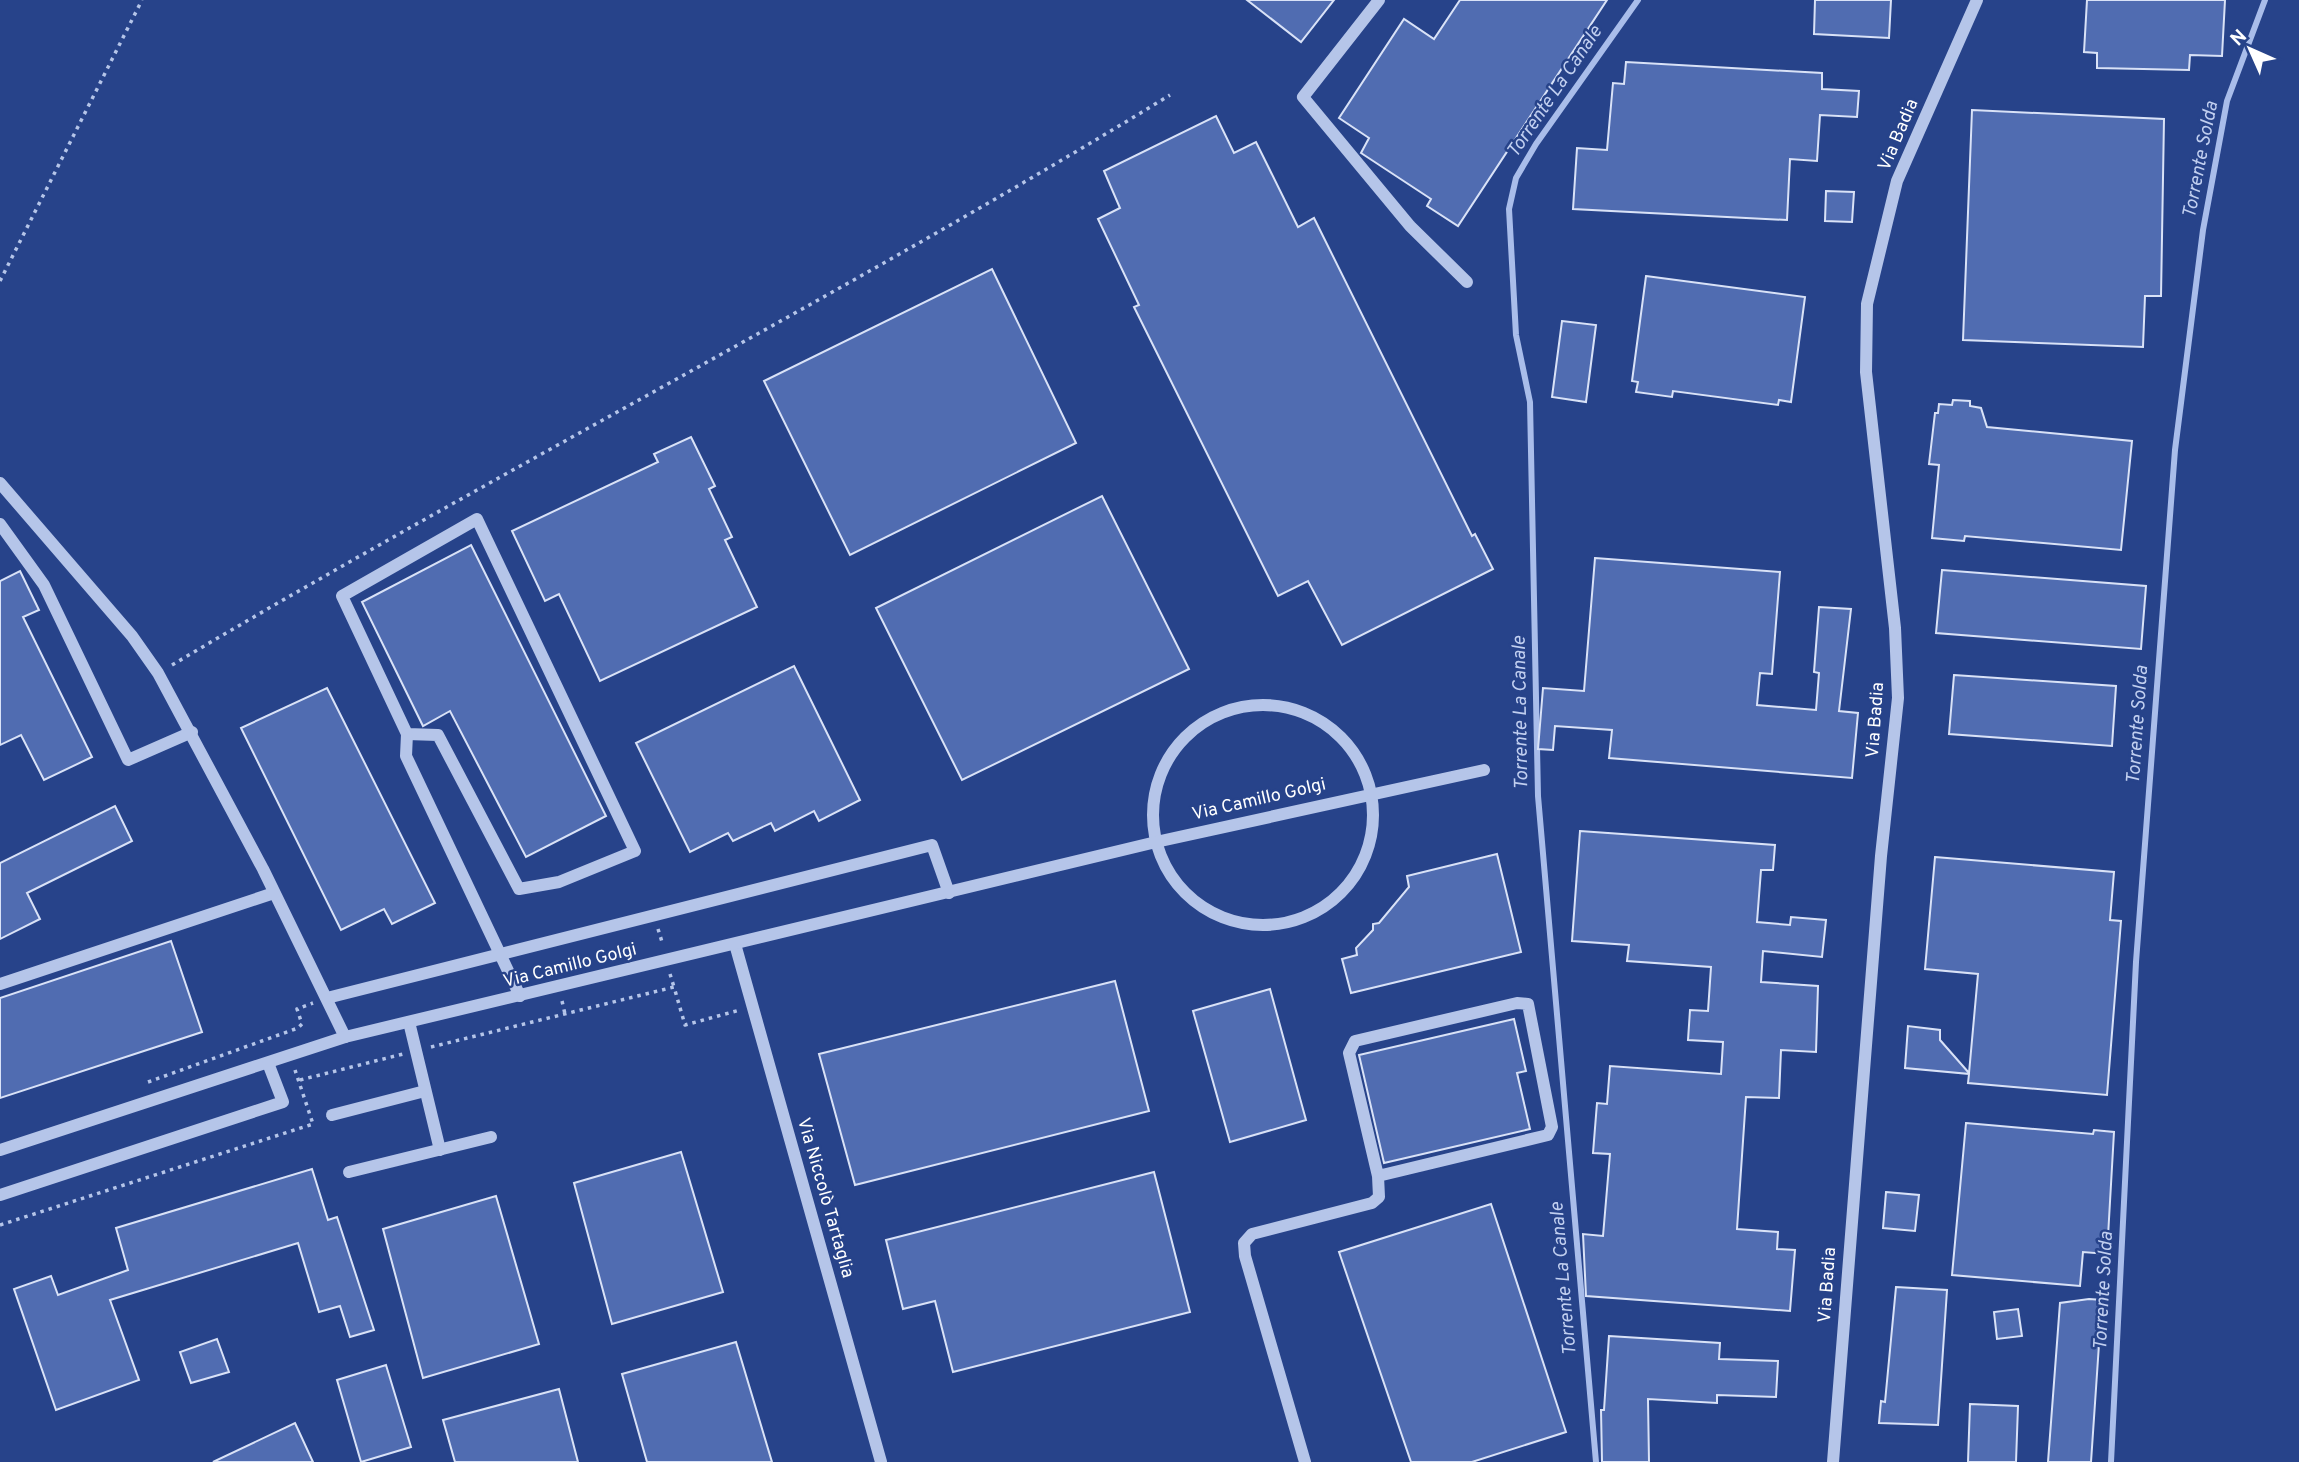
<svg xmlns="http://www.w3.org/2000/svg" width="2299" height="1462" viewBox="0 0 2299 1462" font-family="Overpass,sans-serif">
<rect width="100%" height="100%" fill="#27438a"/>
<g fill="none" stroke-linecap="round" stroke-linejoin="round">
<g stroke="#a9bdea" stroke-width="6">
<polyline points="1596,1462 1538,796 1530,402 1516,335 1509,209 1516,178 1536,144 1638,0"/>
<polyline points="2111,1462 2136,962 2175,450 2203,230 2227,101 2265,0"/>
</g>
</g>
<g fill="#506cb1" stroke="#d9e2f7" stroke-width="2">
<polygon points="1247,0 1334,0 1301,42"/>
<polygon points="1460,0 1607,0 1458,226 1427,206 1431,199 1361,153 1369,138 1339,118 1404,19 1434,39"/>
<polygon points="1815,0 1891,0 1889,38 1814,34"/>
<polygon points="2087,0 2225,0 2222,56 2190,55 2189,70 2097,68 2097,53 2084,52"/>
<polygon points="1626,62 1822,73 1822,89 1859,91 1857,117 1820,115 1817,161 1790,159 1787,220 1573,209 1577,148 1607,150 1613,83 1624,84"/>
<polygon points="1972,110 2164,119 2161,296 2145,296 2143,347 1963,340"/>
<polygon points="1216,116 1234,153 1256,142 1298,227 1314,218 1472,536 1475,534 1493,569 1342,645 1308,581 1278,596 1134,307 1139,305 1098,219 1120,208 1104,171"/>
<polygon points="1826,191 1854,192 1852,222 1825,221"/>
<polygon points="992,269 1076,443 850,555 764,381"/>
<polygon points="1646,276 1805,297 1791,402 1779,400 1778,405 1673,391 1672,397 1636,392 1638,382 1632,381"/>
<polygon points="1562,321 1596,325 1586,402 1552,397"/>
<polygon points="1953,400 1970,401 1970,406 1981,408 1987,427 2132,441 2121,550 1965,536 1964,541 1932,538 1939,465 1929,464 1935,413 1938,413 1939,404 1952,405"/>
<polygon points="691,437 715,486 709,489 732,537 725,540 757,607 600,681 559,594 545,601 512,531 658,462 654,454"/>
<polygon points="1102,496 1189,669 962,780 876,608"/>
<polygon points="471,545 606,816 526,857 450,711 423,726 362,602"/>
<polygon points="1595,558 1780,572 1772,674 1760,673 1757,705 1816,710 1819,673 1814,672 1819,607 1851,609 1839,711 1858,713 1852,778 1609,758 1612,730 1555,726 1553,750 1538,749 1543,688 1584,691"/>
<polygon points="1942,570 2146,586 2141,649 1936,633"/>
<polygon points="20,571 39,610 23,617 92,757 44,780 21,735 0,745 0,581"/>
<polygon points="794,666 860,800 819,821 814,811 775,831 771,823 733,841 728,833 690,852 636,743"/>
<polygon points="1954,675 2116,686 2112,746 1949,734"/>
<polygon points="327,688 435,903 392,924 384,909 341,930 241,728"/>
<polygon points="115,806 132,841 27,893 40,919 0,939 0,863"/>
<polygon points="1580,831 1775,845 1773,870 1761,870 1757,922 1790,925 1791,917 1826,920 1822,957 1763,951 1761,982 1818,986 1816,1052 1781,1050 1779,1098 1746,1097 1737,1229 1778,1232 1777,1249 1795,1250 1790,1311 1586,1296 1583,1234 1603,1236 1610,1154 1593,1153 1597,1103 1607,1104 1610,1066 1721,1074 1723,1042 1688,1040 1690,1010 1708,1011 1711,967 1627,961 1629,945 1572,941"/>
<polygon points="1497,854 1521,952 1351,993 1342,959 1357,955 1356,948 1373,930 1373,924 1379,923 1409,887 1407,876"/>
<polygon points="1935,857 2114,872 2110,920 2121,921 2107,1095 1968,1083 1969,1074 1905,1068 1908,1026 1940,1030 1940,1040 1969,1073 1978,974 1925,969"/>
<polygon points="171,941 202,1032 0,1098 0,998"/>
<polygon points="1115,981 1149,1111 855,1185 819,1054"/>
<polygon points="1270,989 1306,1120 1230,1142 1193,1011"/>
<polygon points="1514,1019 1526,1071 1517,1073 1530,1129 1384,1163 1359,1055"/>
<polygon points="1966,1123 2093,1134 2094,1130 2114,1132 2107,1254 2083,1252 2080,1286 1952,1275"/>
<polygon points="681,1152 723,1292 612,1324 574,1183"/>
<polygon points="312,1169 328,1220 337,1217 374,1330 350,1337 340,1306 319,1312 298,1243 110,1300 139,1380 56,1410 14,1289 51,1276 58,1295 128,1270 116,1228"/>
<polygon points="1154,1172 1190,1312 953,1372 935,1301 903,1309 886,1240"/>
<polygon points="1886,1192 1919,1195 1915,1231 1883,1228"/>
<polygon points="496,1196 539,1344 423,1378 383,1229"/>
<polygon points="1491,1204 1566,1432 1472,1462 1411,1462 1339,1252"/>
<polygon points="1896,1287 1947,1290 1938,1425 1879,1423 1881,1401 1885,1402"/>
<polygon points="2089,1299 2102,1300 2091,1462 2048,1462 2060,1303"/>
<polygon points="2018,1309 2022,1336 1997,1339 1994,1312"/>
<polygon points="1609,1336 1720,1343 1719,1359 1778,1361 1776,1397 1717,1395 1717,1403 1648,1399 1649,1462 1602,1462 1601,1410 1604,1410"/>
<polygon points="217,1339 229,1372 191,1383 180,1352"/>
<polygon points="736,1342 772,1462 647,1462 622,1374"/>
<polygon points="386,1365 411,1447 361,1462 337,1380"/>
<polygon points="559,1389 578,1462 455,1462 443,1420"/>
<polygon points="1970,1404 2018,1406 2016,1462 1968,1462"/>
<polygon points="295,1423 313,1462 213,1462"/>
</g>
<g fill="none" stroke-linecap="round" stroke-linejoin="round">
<g stroke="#b5c5e9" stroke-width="3.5" stroke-dasharray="3.5 5" stroke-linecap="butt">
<polyline points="0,281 142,0"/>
<path d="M172,665C502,469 843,295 1170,95"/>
<polyline points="658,929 663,945"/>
<polyline points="670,974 674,987"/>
<polyline points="562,1001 565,1014"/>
<polyline points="431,1047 674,987 685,1025 740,1010"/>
<polyline points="300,1080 403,1054"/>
<polyline points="148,1082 298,1028 302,1024 297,1009 313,1003"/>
<polyline points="0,1225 313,1124 295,1070"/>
</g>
<g stroke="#b5c5e9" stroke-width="12">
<polyline points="1379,0 1303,97 1410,226 1467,282"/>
<polyline points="0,483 132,636 158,673 263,869 345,1037"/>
<polygon points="477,519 635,851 559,882 519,889 438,735 407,734 342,596"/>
<polyline points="0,524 44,585 128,760 192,732"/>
<circle cx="1263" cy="815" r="110"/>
<polyline points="407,734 406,756 520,996"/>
<polyline points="735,944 881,1462"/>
<polyline points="0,984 274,893"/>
<polyline points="327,998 932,845 949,893"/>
<polyline points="409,1022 440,1150"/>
<polyline points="332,1115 425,1091"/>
<polyline points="0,1150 345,1037 1156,842 1484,770"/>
<polyline points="349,1172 491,1137"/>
<polyline points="0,1195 283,1102 268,1063"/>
<polyline points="1305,1462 1245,1256 1244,1243 1252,1234 1372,1203 1379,1197 1378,1176 1349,1053 1355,1041 1517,1003 1528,1004 1552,1127 1548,1135 1378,1176"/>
<polyline points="1833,1462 1881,856 1898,698 1895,628 1866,372 1867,304 1897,181 1977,0"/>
</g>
</g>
<g text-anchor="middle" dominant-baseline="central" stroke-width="5" stroke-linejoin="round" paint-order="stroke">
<g font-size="18" fill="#fff" stroke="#27438a">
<text transform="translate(1899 135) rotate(-67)">Via Badia</text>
<text transform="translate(1876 720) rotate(-86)">Via Badia</text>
<text transform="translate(1259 800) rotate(-13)">Via Camillo Golgi</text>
<text transform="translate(570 966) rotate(-14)">Via Camillo Golgi</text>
<text transform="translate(825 1198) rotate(74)">Via Niccolò Tartaglia</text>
<text transform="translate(1828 1285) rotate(-86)">Via Badia</text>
</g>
<g font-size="19" font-style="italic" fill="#c1cff0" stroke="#27438a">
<text transform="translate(1555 92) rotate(-56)">Torrente La Canale</text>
<text transform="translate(2201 160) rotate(-79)">Torrente Solda</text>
<text transform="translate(1521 713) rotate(-91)">Torrente La Canale</text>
<text transform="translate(2138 725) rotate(-86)">Torrente Solda</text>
<text transform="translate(1564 1279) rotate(-95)">Torrente La Canale</text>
<text transform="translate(2104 1291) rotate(-87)">Torrente Solda</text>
</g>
</g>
<g transform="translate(2250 49) rotate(315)" stroke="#27438a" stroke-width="5" paint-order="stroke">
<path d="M0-5L12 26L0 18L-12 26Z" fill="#ffffff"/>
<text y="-10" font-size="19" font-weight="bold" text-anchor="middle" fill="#ffffff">N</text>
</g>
</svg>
